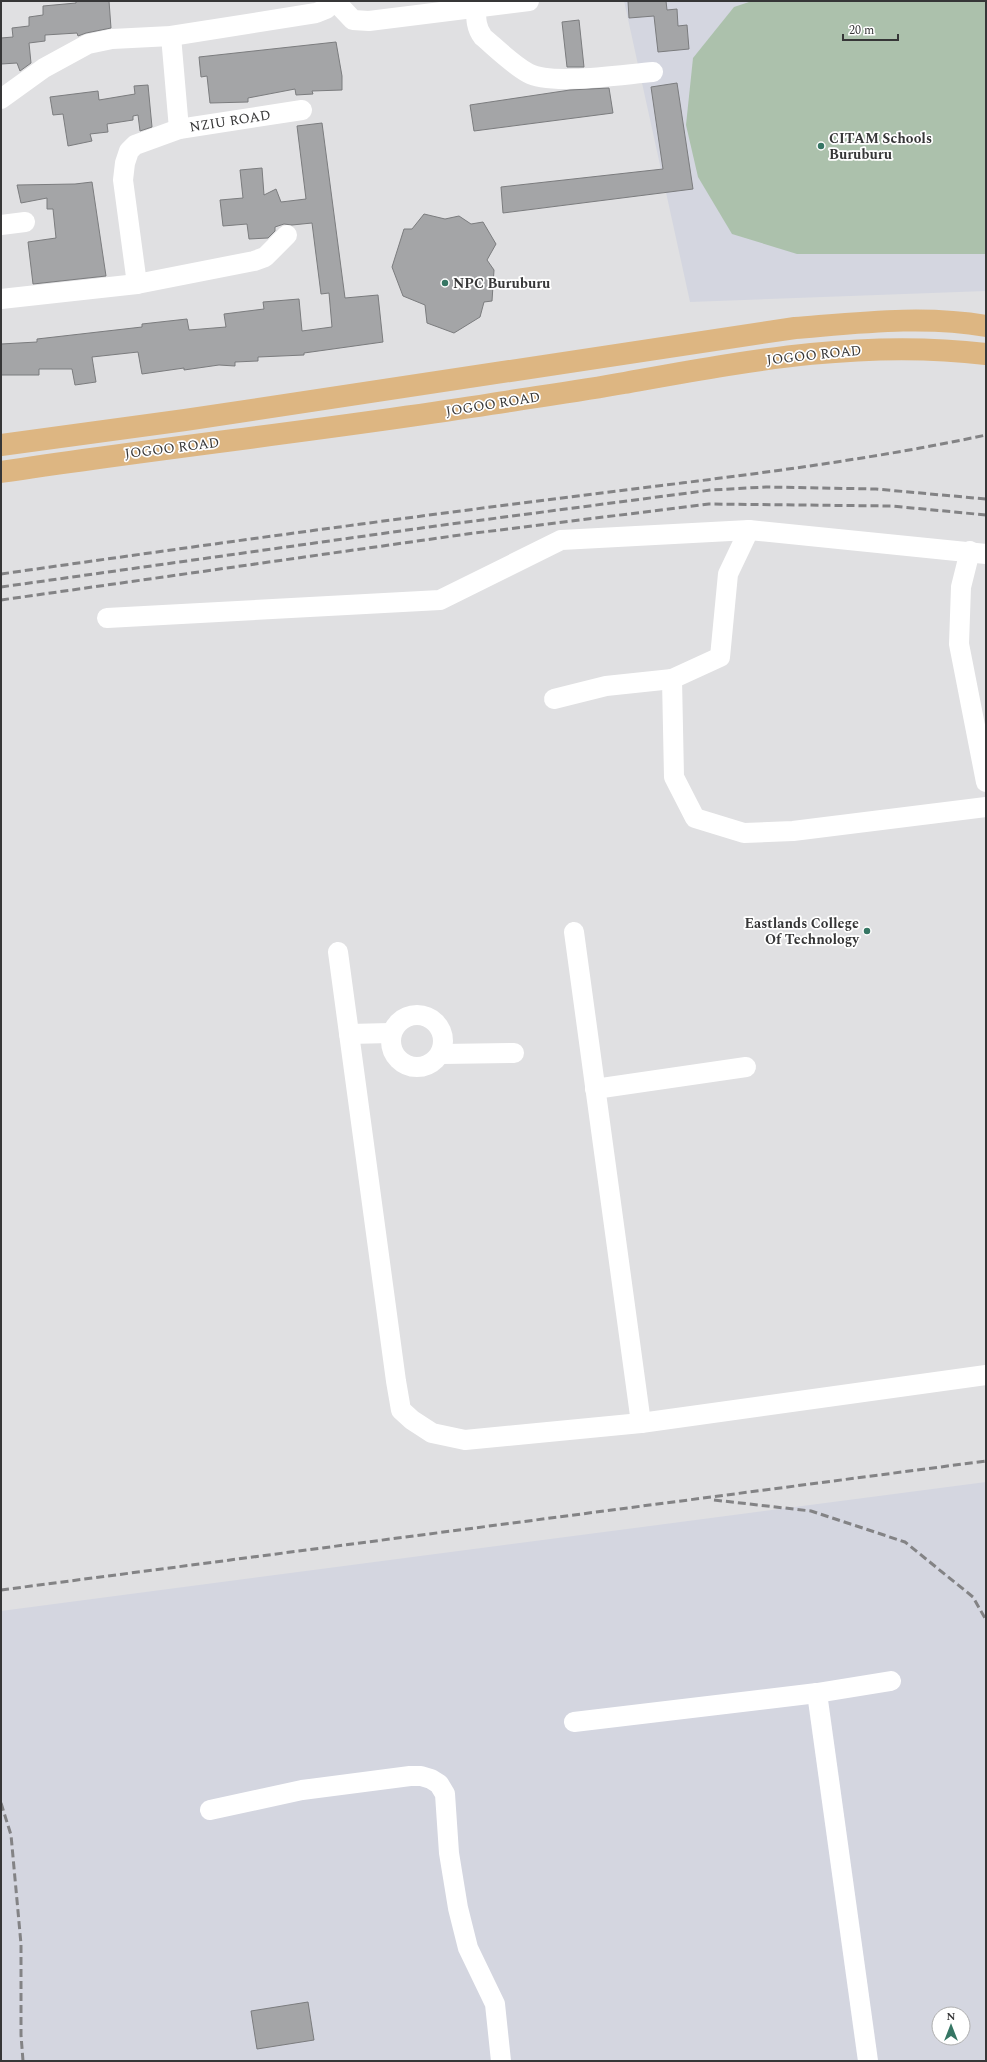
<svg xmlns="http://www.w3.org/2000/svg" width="987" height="2062" viewBox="0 0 987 2062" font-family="Spectral,serif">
<rect width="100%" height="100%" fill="#e0e0e2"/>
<g fill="#d4d6e0" fill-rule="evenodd">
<polygon points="624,1 986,1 986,291 690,302"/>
<path d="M986,1482V2061H1V1611ZM939,2014H963V2038H939Z"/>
</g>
<polygon fill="#acc1ac" points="752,1 986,1 986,254 797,254 732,234 698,177 686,125 693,58 734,7"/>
<g fill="#a4a5a7" stroke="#7b7c7e">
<polygon points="76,1 109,1 111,28 86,33 78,36 77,33 45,35 45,41 29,43 31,63 20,71 17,63 1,64 1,38 13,37 12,28 29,26 29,17 43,15 43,6 76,3"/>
<polygon points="628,1 666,1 667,10 677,9 678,26 687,25 689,49 658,52 654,16 629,18"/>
<polygon points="579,20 584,67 567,67 562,22"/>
<polygon points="336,42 342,76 342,90 312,91 313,94 296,95 295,89 248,98 248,102 210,103 207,76 201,77 199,57"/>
<polygon points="677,83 693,189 503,213 501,187 663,169 651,87"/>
<polygon points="148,85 152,127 140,131 138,115 133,116 133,120 107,124 108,132 90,134 92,141 68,146 63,114 53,115 50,97 98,91 99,100 135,94 134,86"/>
<polygon points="609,88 613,113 474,131 470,105 570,90"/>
<polygon points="322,123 345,298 378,295 383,342 304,353 304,355 258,357 258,361 235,362 235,366 219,365 184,370 184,368 142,374 138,352 92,357 96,382 75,385 72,369 39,369 39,375 1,375 1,344 37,342 37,339 142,327 142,324 187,319 189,330 226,327 224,314 264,309 263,302 299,299 302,331 332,327 329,293 321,294 312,223 292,225 284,224 275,227 275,231 268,238 249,239 247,224 223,226 220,200 243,198 240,170 262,168 264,195 276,189 281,202 306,199 297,126"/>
<polygon points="92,182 106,276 33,284 28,242 56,238 53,209 47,209 47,198 21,203 17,185 75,184"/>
<polygon points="424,214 445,219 459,216 471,224 483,222 496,244 487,260 494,270 492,301 484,302 480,317 454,333 427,323 425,305 403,296 392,267 404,229 412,229"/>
<polygon points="308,2002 314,2040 257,2049 251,2011"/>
</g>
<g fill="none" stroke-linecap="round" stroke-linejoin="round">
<g stroke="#fff" stroke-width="20">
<polyline points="335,1 353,20 369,21 529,1"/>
<path d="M476,7C476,19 476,28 483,37C497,49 512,64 528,73C551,86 625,74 653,72"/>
<polyline points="171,36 179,129"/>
<polyline points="1,99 44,68 88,44 112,39 171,36 316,13 326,9 335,1"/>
<polyline points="1,225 25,222"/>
<polyline points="137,284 123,180 125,163 129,151 135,145 179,129 302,110"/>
<polyline points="1,299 137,284 254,261 265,257 287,235"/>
<polyline points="970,551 961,587 959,644 986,782"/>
<polyline points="107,618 440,600 561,540 749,530 986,554"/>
<polyline points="672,679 674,777 695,818 744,833 793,831 986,807"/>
<polyline points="554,699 606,686 672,679 720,657 728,574 749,530"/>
<polyline points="574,932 641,1423"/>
<polyline points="338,952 396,1381 401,1410 412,1420 432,1433 465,1440 641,1423 986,1375"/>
<circle cx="417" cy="1041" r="26"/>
<polyline points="349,1034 391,1033"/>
<polyline points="442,1054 514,1053"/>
<polyline points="595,1089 746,1067"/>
<polyline points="817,1693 868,2061"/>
<polyline points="574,1722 817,1693 891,1681"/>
<polyline points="210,1810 302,1790 410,1776 421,1776 431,1779 439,1784 445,1794 449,1853 458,1908 468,1948 495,2004 501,2061"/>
</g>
<g stroke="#ddb682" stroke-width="22">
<path d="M1,445L185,420L795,328C858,323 924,315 986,326"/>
<path d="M1,472C164,447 328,430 491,404C535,397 580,391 624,383C747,361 861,339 986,354"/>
</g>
<g stroke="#838385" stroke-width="3" stroke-dasharray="8 4" stroke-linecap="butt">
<path d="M1,574C183,548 364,523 546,500C693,481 841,466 986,435"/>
<polyline points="1,587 436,526 711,490 766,487 876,489 986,499"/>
<polyline points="1,600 467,534 709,504 891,506 986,515"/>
<polyline points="714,1500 811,1511 905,1542 973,1597 986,1620"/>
<polyline points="1,1590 986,1461"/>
<polyline points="1,1803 11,1835 21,1944 21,2035 23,2061"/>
</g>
</g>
<g fill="#367664" stroke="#fff" stroke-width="1.5">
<circle cx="821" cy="146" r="4"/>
<circle cx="445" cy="283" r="4"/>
<circle cx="867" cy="931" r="4"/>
</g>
<g text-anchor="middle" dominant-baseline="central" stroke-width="3.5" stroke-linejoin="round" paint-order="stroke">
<g font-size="14" fill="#363637" stroke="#fff">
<text transform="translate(230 121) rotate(-9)">NZIU ROAD</text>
<text transform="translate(814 355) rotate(-6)">JOGOO ROAD</text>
<text transform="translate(493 404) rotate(-9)">JOGOO ROAD</text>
<text transform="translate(172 448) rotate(-7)">JOGOO ROAD</text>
</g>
<g font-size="14" font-weight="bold" fill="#363637" stroke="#fff" text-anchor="start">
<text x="829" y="138">CITAM Schools<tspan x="829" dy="16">Buruburu</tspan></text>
<text x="453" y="283">NPC Buruburu</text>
<text x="859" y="923" text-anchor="end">Eastlands College<tspan x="859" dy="16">Of Technology</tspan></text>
</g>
</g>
<rect width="987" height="2062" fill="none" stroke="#363637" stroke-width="4"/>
<g transform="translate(951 2026)"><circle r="19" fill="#ffffff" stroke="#afafaf"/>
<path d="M0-3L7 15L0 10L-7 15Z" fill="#367664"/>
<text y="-6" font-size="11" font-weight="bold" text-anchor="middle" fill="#363637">N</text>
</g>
<path d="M843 34v6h55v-6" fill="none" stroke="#363637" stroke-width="2"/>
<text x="849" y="34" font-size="12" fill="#363637" stroke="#ffffff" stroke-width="3" paint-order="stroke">20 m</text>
</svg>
